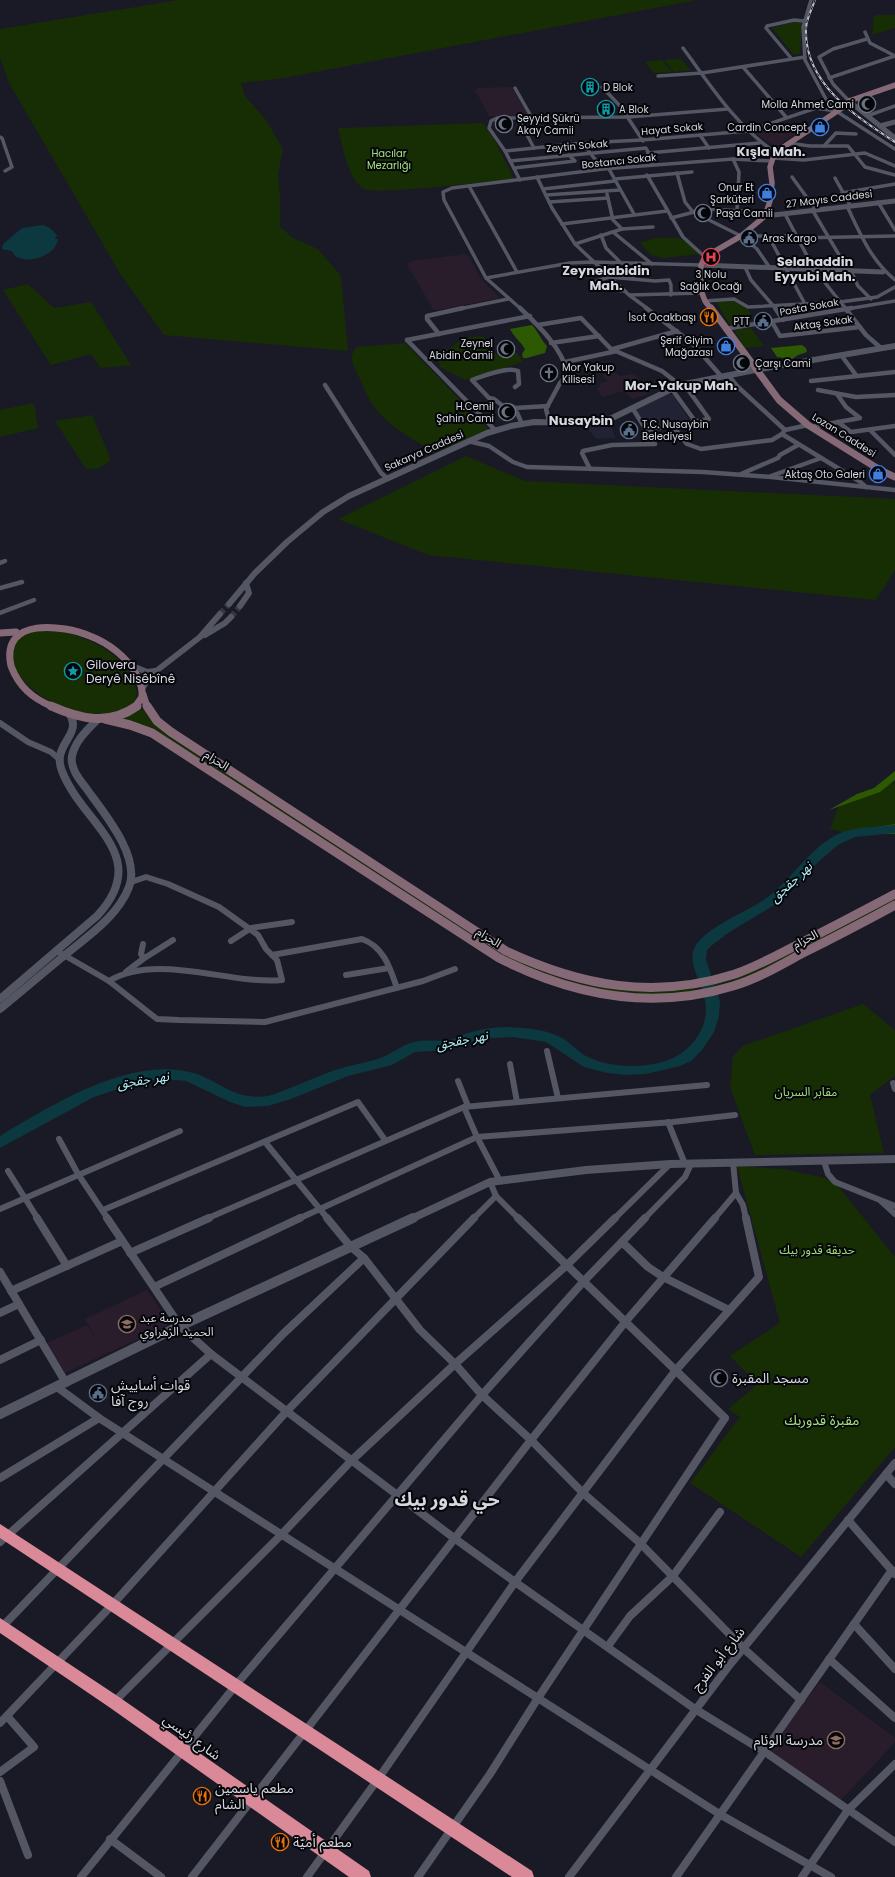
<svg xmlns="http://www.w3.org/2000/svg" width="895" height="1877" viewBox="0 0 895 1877" font-family="Poppins,'Noto Sans Arabic',sans-serif">
<rect width="100%" height="100%" fill="#191a25"/>
<g fill="#212233">
<polygon points="669,394 673,395 690,421 647,427 636,410"/>
<polygon points="608,421 616,438 596,439 585,425"/>
</g>
<g fill="#291d2b">
<polygon points="512,87 528,115 526,117 489,116 475,90 478,88"/>
<polygon points="778,123 800,131 776,147 753,132"/>
<polygon points="464,254 468,255 481,279 500,298 437,310 433,309 407,264 411,261"/>
<polygon points="613,372 620,376 633,374 639,378 636,381 648,394 633,399 624,391 602,397 597,388 601,387 599,384 608,381 602,375"/>
<polygon points="147,1290 168,1321 166,1326 108,1353 99,1339 108,1353 65,1373 47,1343 87,1325 96,1339 85,1319"/>
<polygon points="820,1682 895,1738 895,1742 841,1800 768,1751"/>
</g>
<g fill="#172e05">
<polygon points="179,0 697,0 284,78 241,83 245,96 266,120 283,149 278,174 280,197 280,227 293,238 318,249 341,276 348,351 164,335 121,275 9,83 0,58 0,29"/>
<polygon points="878,15 895,15 895,28 872,35 874,16"/>
<polygon points="798,21 802,22 800,54 794,55 772,28"/>
<polygon points="681,59 691,70 674,72 664,60"/>
<polygon points="662,60 672,72 654,73 645,62"/>
<path d="M483,123L495,141L514,179C494,181 373,195 364,189C347,178 343,147 338,128Z"/>
<polygon points="655,238 679,238 688,243 699,254 664,258 651,255 640,243"/>
<polygon points="28,284 54,308 91,302 131,365 101,368 91,354 51,365 3,290"/>
<polygon points="731,300 746,307 751,315 747,316 752,324 731,326 716,302"/>
<polygon points="751,328 764,346 745,348 734,330"/>
<path d="M483,336L496,355L517,353L523,362L465,380L440,367L436,352C446,351 455,347 462,338Z"/>
<path d="M405,343L488,429L435,453C416,441 395,430 380,414C370,404 365,390 359,377C354,366 347,357 357,347Z"/>
<polygon points="34,403 38,428 0,437 0,410"/>
<polygon points="92,415 111,460 99,468 86,469 55,421"/>
<polygon points="466,456 525,481 895,499 895,570 876,600 428,555 338,519"/>
<path d="M35,630C43,630 52,629 59,631C87,637 121,652 133,680C135,686 139,694 135,700C131,707 124,709 118,711C88,720 50,706 28,685C17,675 13,665 9,651L14,640Z"/>
<path d="M138,710H144L151,721L158,728L514,959C575,989 625,994 693,988L695,990C674,1000 594,990 570,984C551,979 533,970 515,963L154,729L125,719V717Z"/>
<polygon points="895,782 895,824 843,832 830,829 839,806"/>
<polygon points="895,899 895,901 754,974 704,989 702,988"/>
<polygon points="863,1004 895,1030 895,1076 870,1095 884,1153 755,1155 730,1087 733,1056 743,1046"/>
<polygon points="737,1166 783,1169 825,1178 838,1186 895,1257 895,1447 801,1557 690,1483 740,1417 728,1409 758,1384 730,1356 780,1323"/>
</g>
<g fill="#2d5902">
<path d="M532,325C538,331 541,340 547,346L545,353L527,358H523L522,354L525,349C521,342 514,337 510,329Z"/>
<polygon points="802,345 806,348 807,352 798,355 792,359 777,357 771,348"/>
<polygon points="895,771 895,780 880,792 829,810 857,794 874,788"/>
<polygon points="895,824 895,834 873,834 850,837 843,832"/>
</g>
<path fill="#0c383f" d="M43,225L50,228L57,235L55,239H58C56,255 31,264 17,257C14,256 14,253 11,251C8,250 5,250 2,249L3,244L22,228Z"/>
<g fill="none" stroke-linecap="round" stroke-linejoin="round">
<path fill="#0c383f" fill-rule="evenodd" d="M895,825V833L855,837L838,845L816,864L781,901L728,933L711,946L707,950L706,960L720,1001L719,1016L714,1032L702,1050L691,1061L680,1066L646,1074L627,1075L607,1073L584,1067L546,1042L513,1037L490,1038L477,1040L449,1050L415,1052L392,1065L348,1076L291,1099L268,1106L245,1107L230,1102L186,1081L163,1079L139,1082L94,1097L0,1148V1136C52,1105 123,1060 185,1071C219,1077 229,1101 268,1096C291,1089 312,1078 335,1070C350,1065 366,1063 381,1058C393,1053 402,1045 414,1042C425,1039 438,1042 449,1040C456,1039 462,1035 468,1033C481,1029 494,1027 507,1027C524,1028 543,1029 558,1036C568,1040 575,1049 584,1055C609,1069 651,1070 677,1056C687,1050 696,1041 701,1030C718,995 685,972 694,949C702,929 744,913 762,901C790,883 806,851 836,835C854,826 876,827 895,825Z"/>
<g stroke="#353641" stroke-width="6" stroke-dasharray="6 3" stroke-linecap="butt">
<polyline points="220,614 229,604"/>
<polyline points="231,617 240,606"/>
</g>
<g stroke="#545663" stroke-width="3.5">
<polyline points="811,0 803,27 805,60 828,103 839,109"/>
<polyline points="865,32 870,43 895,56"/>
<path d="M683,48C711,86 736,126 776,153"/>
<polyline points="791,58 766,28 767,26 794,20 805,21"/>
<polyline points="743,67 786,117"/>
<polyline points="658,76 702,73 805,57"/>
<polyline points="829,78 895,56"/>
<polyline points="602,87 621,107 643,141"/>
<polyline points="515,88 532,118"/>
<polyline points="849,101 833,84 819,57 833,49 867,39"/>
<polyline points="867,116 895,106"/>
<polyline points="518,118 534,148"/>
<polyline points="700,135 709,148"/>
<polyline points="0,137 2,138 12,167 5,171"/>
<polyline points="582,143 603,169"/>
<polyline points="788,143 810,146 848,146 865,167 895,175"/>
<polyline points="824,146 836,133 856,134"/>
<polyline points="647,150 653,165"/>
<polyline points="505,151 582,143 642,140 748,131 816,108 836,111 895,149"/>
<polyline points="648,153 759,143"/>
<polyline points="773,158 804,160 865,153 895,166"/>
<polyline points="733,159 739,172 737,210"/>
<polyline points="510,161 646,148"/>
<polyline points="514,168 575,161 569,155"/>
<polyline points="609,169 634,214"/>
<polyline points="677,173 685,202 693,212 741,236 757,249 770,268"/>
<polyline points="647,175 683,237 705,257"/>
<polyline points="537,177 552,208 575,244 629,295 648,309"/>
<polyline points="792,177 816,210"/>
<polyline points="835,178 850,205"/>
<polyline points="615,179 692,172"/>
<polyline points="520,180 505,151 489,128 491,121 497,118 628,117 728,109"/>
<polyline points="469,186 517,272"/>
<polyline points="543,189 615,181"/>
<polyline points="842,193 895,184"/>
<polyline points="607,194 613,220 622,229"/>
<polyline points="546,195 620,190"/>
<polyline points="549,202 608,198"/>
<polyline points="878,202 895,230"/>
<path d="M847,206C860,234 871,260 895,280"/>
<polyline points="813,211 848,270"/>
<polyline points="785,214 814,269 846,309"/>
<polyline points="671,218 706,209 766,212"/>
<polyline points="562,224 667,211"/>
<polyline points="613,232 652,264"/>
<polyline points="601,235 606,248 621,263"/>
<polyline points="741,236 795,236"/>
<polyline points="769,237 805,304"/>
<polyline points="796,238 895,236"/>
<polyline points="575,244 622,229 653,227"/>
<polyline points="745,267 751,280 776,309"/>
<polyline points="851,271 858,286 871,299"/>
<polyline points="486,278 570,263 592,262 701,265"/>
<polyline points="633,278 632,274 636,263"/>
<polyline points="625,291 613,290 594,282 609,277 655,281 669,280 671,285 671,295"/>
<polyline points="630,295 702,293"/>
<polyline points="705,301 734,299 748,307 840,302 877,297 895,287"/>
<polyline points="459,309 508,299"/>
<polyline points="521,309 486,278 444,200 443,192 452,188 603,169 733,159 771,161"/>
<polyline points="847,309 895,301"/>
</g>
<g stroke="#545663" stroke-width="4.5">
<path d="M520,308C539,326 562,348 568,374L560,383L546,409L549,421"/>
<polyline points="646,308 693,344 721,376"/>
<polyline points="775,308 783,320"/>
<polyline points="845,308 866,335 881,348"/>
<polyline points="772,322 780,336 860,327"/>
<polyline points="538,325 581,318 611,349 662,371 680,385"/>
<polyline points="725,329 852,308"/>
<polyline points="439,334 427,319 427,316 463,308"/>
<polyline points="407,340 495,430"/>
<polyline points="407,340 530,316"/>
<polyline points="551,343 599,336"/>
<polyline points="613,349 677,331"/>
<polyline points="841,355 856,375"/>
<polyline points="565,362 617,351"/>
<polyline points="728,375 737,386 785,430 782,434 859,481 866,487"/>
<polyline points="811,381 895,372"/>
<polyline points="325,385 381,473 387,478"/>
<path d="M515,387L519,384L518,371C508,366 483,376 472,380L489,398L494,399L503,406H512L515,408"/>
<polyline points="671,388 695,421"/>
<polyline points="818,390 856,397 895,395"/>
<polyline points="838,422 851,432 895,426"/>
<polyline points="522,424 515,408 548,406"/>
<polyline points="672,425 687,444 701,449 772,440 782,434"/>
<polyline points="811,427 860,418 846,407 837,394"/>
<polyline points="647,430 709,419 684,384"/>
<polyline points="785,430 808,425"/>
<polyline points="870,430 895,455"/>
<polyline points="468,441 489,446 513,462 527,467 703,472 771,477 895,490"/>
<polyline points="590,469 582,453 583,451 612,445 655,444 633,409"/>
<polyline points="741,474 778,458 780,455 798,445"/>
<polyline points="771,476 821,458"/>
<polyline points="0,563 5,561"/>
<polyline points="0,588 22,582"/>
<polyline points="0,613 34,600"/>
</g>
<g stroke="#545663" stroke-width="6">
<polyline points="0,723 28,742 51,752 59,759"/>
<polyline points="231,941 251,928 292,922"/>
<polyline points="143,944 141,954 143,957"/>
<polyline points="57,951 109,981 157,1019 179,1020 265,1022 423,981 455,969"/>
<path d="M272,955L362,939C384,947 390,968 397,988"/>
<polyline points="126,972 143,959 173,940"/>
<polyline points="346,975 389,968"/>
<path d="M109,981C157,952 229,985 282,980L277,960L266,949L258,935L219,907L168,884L146,877L131,882"/>
<polyline points="547,1051 558,1098"/>
<polyline points="510,1064 517,1102"/>
<polyline points="458,1081 468,1106"/>
<polyline points="893,1083 895,1089"/>
<polyline points="464,1107 477,1137 500,1181"/>
<polyline points="668,1122 685,1164"/>
<polyline points="59,1139 78,1174 108,1219"/>
<polyline points="265,1142 328,1219"/>
<polyline points="824,1161 828,1174 835,1182 895,1206"/>
<polyline points="8,1171 38,1219"/>
<polyline points="490,1182 496,1196 519,1219"/>
<polyline points="736,1193 743,1205 746,1219"/>
<polyline points="881,1201 895,1214"/>
<polyline points="0,1209 180,1131"/>
<polyline points="103,1210 358,1102 385,1140"/>
<polyline points="206,1219 464,1107 707,1085"/>
<polyline points="298,1219 477,1137 673,1122 735,1115"/>
<polyline points="473,1219 496,1196"/>
<polyline points="614,1219 670,1164"/>
<polyline points="644,1219 685,1177 691,1164"/>
<polyline points="714,1219 736,1193 733,1162"/>
</g>
<g stroke="#545663" stroke-width="8">
<polyline points="37,1218 67,1266"/>
<polyline points="107,1218 180,1326 211,1354 454,1538 515,1582 695,1709 765,1752 895,1842"/>
<polyline points="327,1218 350,1246 364,1258 420,1330 455,1364 482,1395 531,1440 583,1493 640,1543 743,1648 801,1700"/>
<polyline points="622,1242 648,1267 663,1277 729,1310"/>
<polyline points="130,1253 209,1218"/>
<polyline points="0,1272 66,1383"/>
<polyline points="154,1287 300,1218"/>
<polyline points="11,1291 122,1241"/>
<polyline points="0,1313 19,1304"/>
<polyline points="0,1360 41,1340"/>
<polyline points="57,1387 99,1418 721,1815 831,1877"/>
<polyline points="886,1474 895,1484"/>
<polyline points="0,1478 99,1418"/>
<polyline points="848,1520 895,1574"/>
<polyline points="0,1542 211,1354"/>
<polyline points="854,1624 895,1669"/>
<polyline points="2,1627 283,1334 364,1258"/>
<polyline points="608,1646 630,1616 673,1576 720,1512"/>
<polyline points="829,1659 895,1718"/>
<polyline points="114,1702 281,1535 351,1461 455,1364 567,1265 615,1218"/>
<polyline points="0,1723 113,1604 286,1412 474,1218"/>
<polyline points="0,1772 34,1747 7,1716"/>
<polyline points="0,1781 28,1855"/>
<polyline points="110,1839 161,1877"/>
<polyline points="81,1877 236,1685 482,1395 584,1281 645,1218"/>
<polyline points="192,1877 531,1440 626,1321 715,1218"/>
<polyline points="307,1877 378,1779 515,1582 676,1370 759,1277 746,1218"/>
<polyline points="418,1877 490,1774 538,1698 725,1418 518,1218"/>
<polyline points="569,1877 728,1667 895,1463"/>
<polyline points="676,1877 892,1570"/>
<polyline points="802,1877 848,1810 895,1764"/>
</g>
<g stroke="#545663" stroke-width="5">
<polyline points="849,101 895,138"/>
<polyline points="880,126 895,122"/>
<polyline points="765,216 895,201"/>
<polyline points="701,265 883,272"/>
</g>
<g stroke="#545663" stroke-width="6">
<polyline points="229,604 255,573 287,542 323,512 349,496 487,433 511,426 534,422 586,423 608,420 680,385 755,370 895,346"/>
<polyline points="240,606 249,593 246,583"/>
<polyline points="205,635 225,623 231,617"/>
<polyline points="130,665 147,672 155,671"/>
<polyline points="142,689 151,675 200,637 220,614"/>
</g>
<g stroke="#545663" stroke-width="8">
<path d="M0,999L97,916C154,855 82,824 62,771C51,744 84,735 69,713"/>
<path d="M0,1009C22,991 43,973 65,955C88,936 118,916 129,887C141,856 103,812 86,788C79,779 70,768 72,756C75,741 88,729 98,719"/>
<polyline points="411,1219 490,1182 586,1170 670,1164 895,1159"/>
</g>
<polyline stroke="#545663" stroke-width="10" points="0,1414 180,1326 413,1218"/>
<polyline stroke="#866977" stroke-width="5.5" points="711,309 705,301 702,293 701,265 705,257 741,236 765,216 770,201 772,183 770,167 773,158 779,150 845,106 849,101 895,85"/>
<g stroke="#866977" stroke-width="7">
<polyline points="711,308 779,400 808,425 880,470 895,477"/>
<polyline points="0,633 16,632"/>
<polyline points="143,694 147,707"/>
<path d="M53,707C32,698 19,687 11,666C0,616 64,625 90,636C108,643 126,656 136,674C140,681 143,688 142,697L135,707"/>
</g>
<g stroke="#866977" stroke-width="9">
<path d="M51,706C80,719 109,726 137,706"/>
<path d="M147,706L157,721L171,732L506,951C581,986 654,1000 735,974C755,967 774,957 793,947C827,930 861,912 895,894"/>
<path d="M105,719L130,725L152,733L499,958C572,995 652,1011 733,986C757,979 779,966 801,954C833,938 864,922 895,905"/>
</g>
<g fill="#d98998" fill-rule="evenodd">
<polygon points="0,1524 532,1871 534,1877 512,1877 0,1538"/>
<polygon points="0,1618 119,1697 369,1871 371,1877 349,1877 109,1707 0,1633"/>
</g>
<defs>
<path id="rail" d="M815,0C812,9 806,19 806,29C804,83 855,116 895,142"/>
</defs>
<use href="#rail" stroke="#bebfc7" stroke-width="2"/>
<use href="#rail" stroke="#05060a" stroke-width="1" stroke-dasharray="3.5" stroke-linecap="butt"/>
</g>
<defs>
<symbol id="building-ring" viewBox="-11 -11 22 22"><circle r="9.5" fill="#05060a" stroke="#0f9aa8" stroke-width="1.5"/><path d="M-4-6H4V6H1V3H-1V6H-4ZM-2.5-4.3h1.7v1.8h-1.7ZM.8-4.3h1.7v1.8H.8ZM-2.5-1h1.7V.8h-1.7ZM.8-1h1.7V.8H.8Z" fill="#0f9aa8"/></symbol>
<symbol id="mosque-ring" viewBox="-11 -11 22 22"><circle r="9.5" fill="#05060a" stroke="#6b7280" stroke-width="1.5"/><path d="M3.5-4.9A6 6 0 1 0 3.5 4.9A5 5 0 1 1 3.5-4.9Z" fill="#6b7280"/></symbol>
<symbol id="shop-ring" viewBox="-11 -11 22 22"><circle r="9.5" fill="#05060a" stroke="#3f7fe0" stroke-width="1.5"/><path d="M-5-2.5h2.3a2.7 3.5 0 0 1 5.4 0H5L5.5 6h-11ZM-1.5-2.5h3a1.5 2.3 0 0 0-3 0Z" fill="#3f7fe0"/></symbol>
<symbol id="civic-ring" viewBox="-11 -11 22 22"><circle r="9.5" fill="#05060a" stroke="#5c6f8a" stroke-width="1.5"/><path d="M-.6-6.5H3V-4.5H.6V-3L4-1V1h2V6H-6V1h2V-1L-.6-3ZM-1.2 2.5V6h2.4V2.5Z" fill="#5c6f8a"/></symbol>
<symbol id="hospital-ring" viewBox="-11 -11 22 22"><circle r="9.5" fill="#05060a" stroke="#e0444e" stroke-width="1.5"/><path d="M-5-5h3v3.5h4V-5h3V5h-3V1.5h-4V5h-3Z" fill="#e0444e"/></symbol>
<symbol id="restaurant-ring" viewBox="-11 -11 22 22"><circle r="9.5" fill="#05060a" stroke="#e8710a" stroke-width="1.5"/><path d="M-5-6h1v4h1v-4h1v4h1v-4h1v5L-1.5 .5V6h-2V.5L-5-1ZM5-6V6H3V1.5H1.5Q1.5-4 5-6Z" fill="#e8710a"/></symbol>
<symbol id="church-ring" viewBox="-11 -11 22 22"><circle r="9.5" fill="#05060a" stroke="#6b7280" stroke-width="1.5"/><path d="M-1.2-6h2.4v3.5h3.3v2.4h-3.3V6h-2.4V-.1h-3.3v-2.4h3.3Z" fill="#6b7280"/></symbol>
<symbol id="sight-ring" viewBox="-11 -11 22 22"><circle r="9.5" fill="#05060a" stroke="#0f9aa8" stroke-width="1.5"/><path d="M0-6L1.8-2.2L6-1.7L2.9 1.2L3.7 5.4L0 3.3L-3.7 5.4L-2.9 1.2L-6-1.7L-1.8-2.2Z" fill="#0f9aa8"/></symbol>
<symbol id="school-ring" viewBox="-11 -11 22 22"><circle r="9.5" fill="#05060a" stroke="#8d6e63" stroke-width="1.5"/><path d="M0-5L7-2L0 1L-7-2ZM-4 1L0 2.5L4 1V4Q0 6-4 4Z" fill="#8d6e63"/></symbol>
</defs>
<g fill-rule="evenodd">
<use href="#building-ring" x="580" y="77" width="20" height="20"/>
<use href="#mosque-ring" x="857" y="94" width="20" height="20"/>
<use href="#building-ring" x="596" y="99" width="20" height="20"/>
<use href="#mosque-ring" x="494" y="114" width="20" height="20"/>
<use href="#shop-ring" x="810" y="117" width="20" height="20"/>
<use href="#shop-ring" x="757" y="183" width="20" height="20"/>
<use href="#mosque-ring" x="693" y="203" width="20" height="20"/>
<use href="#civic-ring" x="739" y="228" width="20" height="20"/>
<use href="#hospital-ring" x="701" y="247" width="20" height="20"/>
<use href="#restaurant-ring" x="699" y="307" width="20" height="20"/>
<use href="#civic-ring" x="753" y="311" width="20" height="20"/>
<use href="#shop-ring" x="716" y="336" width="20" height="20"/>
<use href="#mosque-ring" x="496" y="339" width="20" height="20"/>
<use href="#mosque-ring" x="732" y="353" width="20" height="20"/>
<use href="#church-ring" x="539" y="363" width="20" height="20"/>
<use href="#mosque-ring" x="497" y="402" width="20" height="20"/>
<use href="#civic-ring" x="619" y="420" width="20" height="20"/>
<use href="#shop-ring" x="868" y="464" width="20" height="20"/>
<use href="#sight-ring" x="63" y="661" width="20" height="20"/>
<use href="#school-ring" x="117" y="1314" width="20" height="20"/>
<use href="#mosque-ring" x="709" y="1368" width="20" height="20"/>
<use href="#civic-ring" x="88" y="1383" width="20" height="20"/>
<use href="#school-ring" x="826" y="1730" width="20" height="20"/>
<use href="#restaurant-ring" x="192" y="1786" width="20" height="20"/>
<use href="#restaurant-ring" x="270" y="1832" width="20" height="20"/>
</g>
<g text-anchor="middle" dominant-baseline="central" stroke-width="4" stroke-linejoin="round" paint-order="stroke">
<g font-size="10" fill="#d6d7df" stroke="#05060a" text-anchor="end">
<text x="603" y="87" text-anchor="start">D Blok</text>
<text x="854" y="104">Molla Ahmet Cami</text>
<text x="619" y="109" text-anchor="start">A Blok</text>
<text x="517" y="118" text-anchor="start">Seyyid Şükrü<tspan x="517" dy="12">Akay Camii</tspan></text>
<text x="807" y="127">Cardin Concept</text>
<text x="754" y="187">Onur Et<tspan x="754" dy="12">Şarküteri</tspan></text>
<text x="716" y="213" text-anchor="start">Paşa Camii</text>
<text x="762" y="238" text-anchor="start">Aras Kargo</text>
<text x="711" y="274" text-anchor="middle">3 Nolu<tspan x="711" dy="12">Sağlık Ocağı</tspan></text>
<text x="696" y="317">İsot Ocakbaşı</text>
<text x="750" y="321">PTT</text>
<text x="713" y="340">Şerif Giyim<tspan x="713" dy="12">Mağazası</tspan></text>
<text x="493" y="343">Zeynel<tspan x="493" dy="12">Abidin Camii</tspan></text>
<text x="755" y="363" text-anchor="start">Çarşı Cami</text>
<text x="562" y="367" text-anchor="start">Mor Yakup<tspan x="562" dy="12">Kilisesi</tspan></text>
<text x="494" y="406">H.Cemil<tspan x="494" dy="12">Şahin Cami</tspan></text>
<text x="642" y="424" text-anchor="start">T.C. Nusaybin<tspan x="642" dy="12">Belediyesi</tspan></text>
<text x="865" y="474">Aktaş Oto Galeri</text>
</g>
<g font-size="10" fill="#d6d7df" stroke="#05060a">
<text transform="translate(672 129) rotate(-5)">Hayat Sokak</text>
<text transform="translate(577 146) rotate(-5)">Zeytin Sokak</text>
<text transform="translate(619 161) rotate(-6)">Bostancı Sokak</text>
<text transform="translate(829 199) rotate(-7)">27 Mayıs Caddesi</text>
<text transform="translate(809 307) rotate(-10)">Posta Sokak</text>
<text transform="translate(823 323) rotate(-8)">Aktaş Sokak</text>
<text transform="translate(844 435) rotate(32)">Lozan Caddesi</text>
<text transform="translate(424 451) rotate(-24)">Sakarya Caddesi</text>
</g>
<g font-size="10" fill="#a0e079" stroke="#05060a">
<text x="389" y="153">Hacılar<tspan x="389" dy="12">Mezarlığı</tspan></text>
</g>
<g font-size="12" fill="#d6d7df" stroke="#05060a" text-anchor="start">
<text x="86" y="664">Gilovera<tspan x="86" dy="14">Deryê Nisêbînê</tspan></text>
<text x="140" y="1317">مدرسة عبد<tspan x="140" dy="14">الحميد الزهراوي</tspan></text>
</g>
<g font-size="12" fill="#d6d7df" stroke="#05060a">
<text transform="translate(217 760) rotate(33)">الحزام</text>
<text transform="translate(489 937) rotate(32)">الحزام</text>
<text transform="translate(805 939) rotate(-28)">الحزام</text>
</g>
<g font-size="12" fill="#a0e079" stroke="#05060a">
<text x="806" y="1091">مقابر السريان</text>
<text x="817" y="1249">حديقة قدور بيك</text>
</g>
<g font-size="13" font-weight="bold" fill="#d6d7df" stroke="#05060a">
<text x="771" y="151">Kışla Mah.</text>
<text x="815" y="261">Selahaddin<tspan x="815" dy="15">Eyyubi Mah.</tspan></text>
<text x="606" y="270">Zeynelabidin<tspan x="606" dy="15">Mah.</tspan></text>
<text x="681" y="385">Mor-Yakup Mah.</text>
<text x="581" y="420">Nusaybin</text>
</g>
<g font-size="13" font-style="italic" fill="#b6effa" stroke="#05060a">
<text transform="translate(791 882) rotate(-43)">نهر جقجق</text>
<text transform="translate(462 1040) rotate(-11)">نهر جقجق</text>
<text transform="translate(143 1080) rotate(-9)">نهر جقجق</text>
</g>
<g font-size="14" fill="#d6d7df" stroke="#05060a" text-anchor="start">
<text x="732" y="1378">مسجد المقبرة</text>
<text x="111" y="1385">قوات أساييش<tspan x="111" dy="16">روج آفا</tspan></text>
<text x="823" y="1740" text-anchor="end">مدرسة الوئام</text>
<text x="215" y="1788">مطعم ياسمين<tspan x="215" dy="16">الشام</tspan></text>
<text x="293" y="1842">مطعم أميّة</text>
</g>
<g font-size="14" fill="#a0e079" stroke="#05060a">
<text x="822" y="1420">مقبرة قدوربك</text>
</g>
<g font-size="14" fill="#d6d7df" stroke="#05060a">
<text transform="translate(718 1659) rotate(-52)">شارع أبو الفرج</text>
<text transform="translate(192 1737) rotate(36)">شارع رئيسي</text>
</g>
<g font-size="19" font-weight="bold" fill="#d6d7df" stroke="#05060a">
<text x="447" y="1499">حي قدور بيك</text>
</g>
</g>
</svg>
